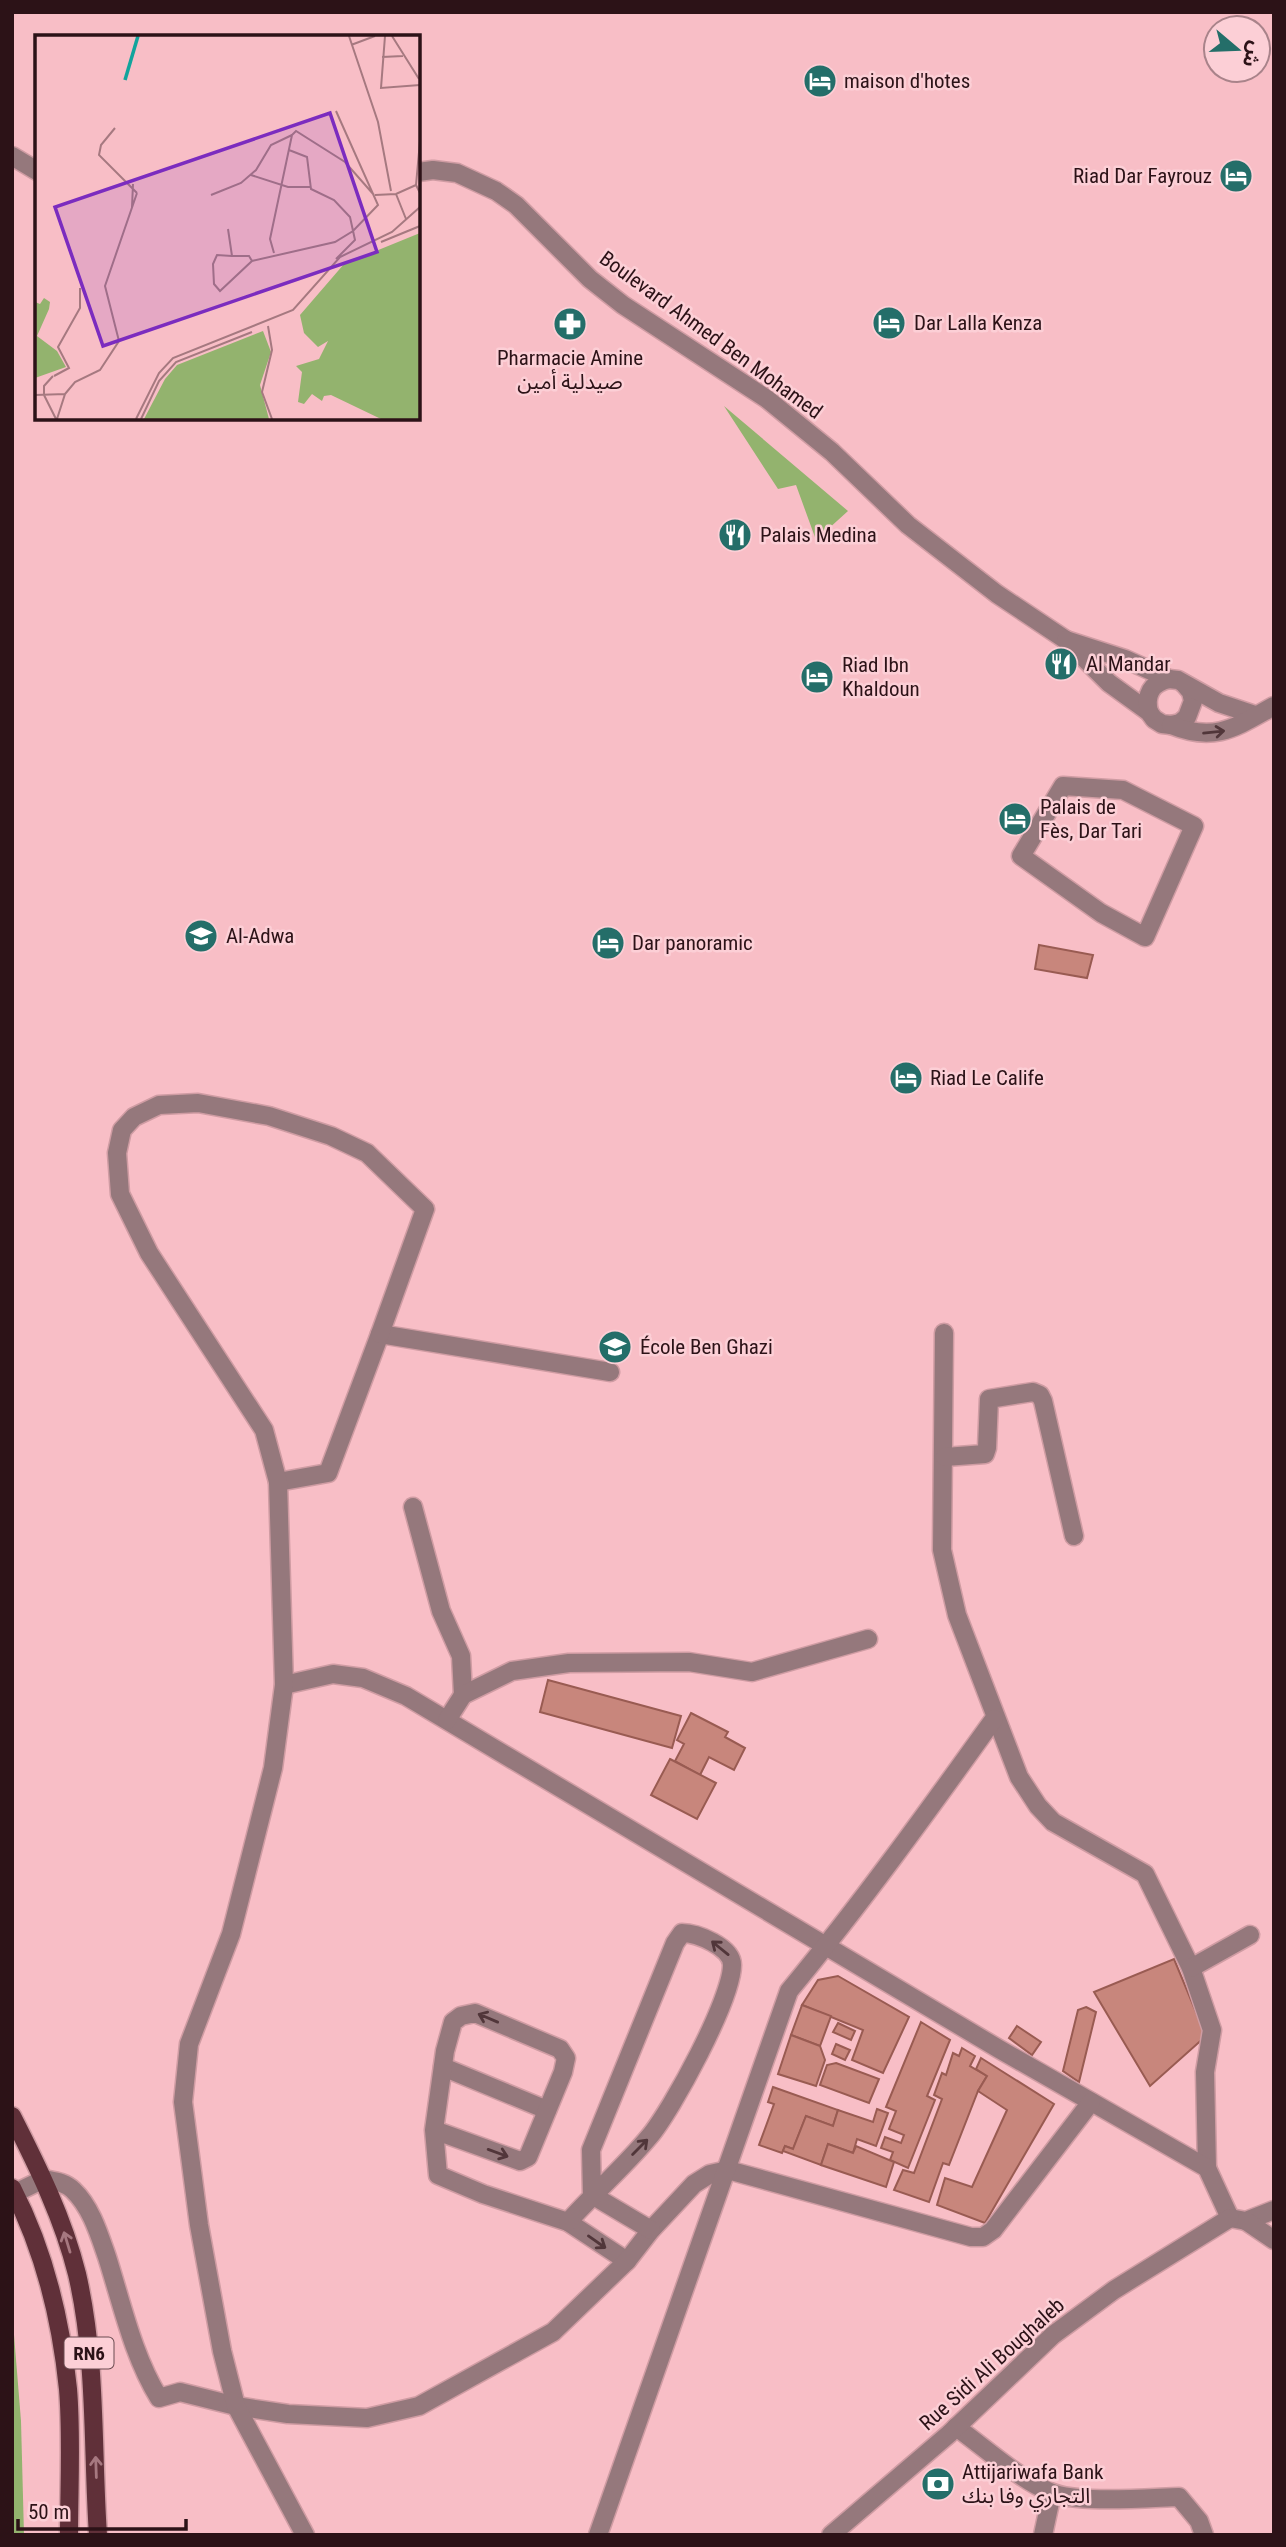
<svg xmlns="http://www.w3.org/2000/svg" width="1286" height="2547" viewBox="0 0 1286 2547" font-family="'Roboto Condensed','Noto Sans Arabic',sans-serif">
<rect width="100%" height="100%" fill="#f8bec6"/>
<g fill="#93b36e">
<polygon points="724,406 848,511 816,540 796,485 778,489"/>
<polygon points="12,2310 21,2421 24,2535 12,2535"/>
</g>
<g fill="#c8867c" stroke="#995b52" stroke-width="2">
<polygon points="1039,945 1093,955 1087,978 1035,969"/>
<polygon points="548,1680 681,1716 672,1748 540,1712"/>
<polygon points="691,1713 728,1732 725,1737 745,1748 734,1770 709,1757 700,1775 675,1761 684,1744 677,1740"/>
<polygon points="670,1759 716,1783 697,1819 651,1795"/>
<polygon points="1174,1959 1206,2036 1150,2086 1094,1992"/>
<polygon points="838,1976 909,2017 883,2073 852,2060 863,2030 802,2005 818,1980"/>
<polygon points="802,2005 831,2016 820,2046 791,2035"/>
<polygon points="1086,2007 1096,2012 1079,2082 1063,2071 1078,2010"/>
<polygon points="921,2022 950,2040 927,2096 935,2100 908,2168 890,2160 893,2152 881,2148 885,2137 901,2143 904,2135 889,2129 896,2111 886,2107"/>
<polygon points="838,2023 855,2031 851,2040 833,2032"/>
<polygon points="1017,2026 1041,2042 1032,2055 1009,2038"/>
<polygon points="791,2035 820,2046 825,2060 816,2086 778,2074"/>
<polygon points="836,2044 850,2050 845,2060 832,2054"/>
<polygon points="962,2048 975,2056 970,2066 987,2076 978,2091 949,2165 943,2163 929,2202 894,2190 903,2170 914,2173 942,2099 934,2095 942,2073 946,2075 953,2053 959,2056"/>
<polygon points="981,2058 1054,2104 985,2223 937,2205 945,2178 972,2187 1007,2110 978,2091 987,2076 976,2069"/>
<polygon points="836,2063 879,2079 869,2103 820,2085 827,2065"/>
<polygon points="773,2087 838,2110 833,2126 806,2116 793,2149 785,2146 782,2153 759,2145 774,2104 768,2102"/>
<polygon points="877,2109 888,2113 876,2146 857,2139 853,2153 828,2144 821,2165 783,2151 785,2146 793,2149 806,2116 833,2126 838,2110 873,2122"/>
<polygon points="828,2144 853,2153 856,2146 894,2162 886,2187 821,2165"/>
</g>
<g fill="none" stroke-linecap="round" stroke-linejoin="round">
<defs>
<g id="minor">
<polyline points="12,156 37,171"/>
<polyline points="418,172 433,170 457,173 496,191 516,205 590,279 623,305 767,399 832,452 908,525 997,594 1066,640 1109,683 1149,712 1154,719 1162,724 1171,725 1180,723 1187,717 1193,701 1191,692 1185,685"/>
<polyline points="1066,640 1125,659 1169,679 1178,680 1219,703 1255,715"/>
<path d="M1149,712C1145,695 1151,683 1169,679"/>
<path d="M1171,725C1215,743 1236,727 1274,706"/>
<polygon points="1063,786 1123,790 1194,826 1145,937 1101,913 1021,856"/>
<polyline points="944,1333 942,1550 957,1615 1019,1777 1038,1806 1053,1822 1145,1874 1191,1968 1212,2030 1205,2072 1207,2168"/>
<polyline points="945,1457 985,1454 987,1448 989,1399 1033,1392 1040,1395 1043,1401 1074,1536"/>
<polyline points="278,1482 328,1473 380,1334 610,1372"/>
<polyline points="413,1507 441,1611 461,1656 463,1695"/>
<polyline points="284,1685 333,1674 363,1678 406,1696 999,2049 1207,2168 1230,2218"/>
<polyline points="447,1720 463,1695 512,1671 569,1663 689,1662 752,1672 868,1639"/>
<polyline points="1191,1968 1250,1935"/>
<polyline points="443,2067 547,2110"/>
<polyline points="434,2130 520,2161 528,2157 563,2072 566,2058 560,2049 475,2013 461,2016 453,2022 445,2051 434,2130 438,2175 483,2194 568,2222 627,2261"/>
<path d="M15,2193L44,2179C54,2181 65,2182 73,2190C91,2207 99,2234 107,2257C122,2304 133,2356 159,2398L180,2392L236,2406L288,2414L367,2418L419,2406L553,2332L627,2261L651,2230L694,2184L710,2174L728,2170L971,2237H983L993,2230L1091,2102"/>
<polyline points="592,2195 651,2230"/>
<polyline points="1230,2218 1246,2221 1274,2210"/>
<polyline points="1246,2221 1274,2240"/>
<path d="M568,2222C594,2193 624,2167 649,2137C672,2110 732,1999 732,1965C732,1947 697,1933 682,1933L675,1943L591,2150L592,2195"/>
<path d="M956,2427C984,2447 1019,2479 1050,2492C1077,2504 1147,2498 1179,2497L1199,2521L1204,2535"/>
<polyline points="305,2535 236,2406 222,2351 199,2225 183,2102 189,2044 231,1934 273,1768 284,1685 278,1482 264,1430 149,1253 120,1194 117,1153 122,1130 134,1117 159,1105 198,1103 269,1116 331,1136 367,1153 425,1209 380,1334"/>
<path d="M598,2535L789,1991C861,1904 928,1811 994,1719"/>
<polyline points="831,2535 949,2434 1053,2335 1114,2290 1230,2218"/>
<polyline points="1043,2535 1052,2493"/>
</g>
<g id="major">
<path d="M12,2116C38,2167 63,2218 77,2274C97,2360 92,2448 98,2535"/>
<path d="M12,2188C44,2250 61,2320 68,2389C72,2437 69,2487 69,2535"/>
</g>
</defs>
<use href="#minor" stroke="#cf9ca3" stroke-width="21"/>
<use href="#major" stroke="#cf9ca3" stroke-width="21"/>
<use href="#minor" stroke="#95787c" stroke-width="18"/>
<use href="#major" stroke="#603039" stroke-width="18"/>
</g>
<defs><path id="oneway-shaft" d="M-6 0H5M1.5-3L5.5 0L1.5 3" fill="none" stroke-width="1.6" stroke-linecap="round" stroke-linejoin="round" transform="scale(1.75)"/></defs>
<g stroke="#51363a">
<use href="#oneway-shaft" transform="translate(1214 732) rotate(-6)"/>
<use href="#oneway-shaft" transform="translate(720 1948) rotate(-141)"/>
<use href="#oneway-shaft" transform="translate(488 2018) rotate(-157)"/>
<use href="#oneway-shaft" transform="translate(640 2147) rotate(-45)"/>
<use href="#oneway-shaft" transform="translate(498 2153) rotate(20)"/>
<use href="#oneway-shaft" transform="translate(597 2242) rotate(35)"/>
</g>
<g stroke="#a67880">
<use href="#oneway-shaft" transform="translate(67 2242) rotate(-107)"/>
<use href="#oneway-shaft" transform="translate(96 2467) rotate(-92)"/>
</g>
<defs>
<symbol id="hotel-disc" viewBox="-11 -11 22 22"><circle r="9.5" fill="#246e69" stroke="#fccfd6"/><path d="M-6-4.5h1.5V1H6V5H4.5V3h-9V5H-6ZM-4 0a1.8 1.8 0 1 1 3.6 0ZM.5 0V-2.5h3Q6-2.5 6 0Z" fill="#fff"/></symbol>
<symbol id="pharmacy-disc" viewBox="-11 -11 22 22"><circle r="9.5" fill="#246e69" stroke="#fccfd6"/><path d="M-2-6h4v4h4v4h-4v4h-4v-4h-4v-4h4Z" fill="#fff"/></symbol>
<symbol id="restaurant-disc" viewBox="-11 -11 22 22"><circle r="9.5" fill="#246e69" stroke="#fccfd6"/><path d="M-5-6h1v4h1v-4h1v4h1v-4h1v5L-1.5 .5V6h-2V.5L-5-1ZM5-6V6H3V1.5H1.5Q1.5-4 5-6Z" fill="#fff"/></symbol>
<symbol id="school-disc" viewBox="-11 -11 22 22"><circle r="9.5" fill="#246e69" stroke="#fccfd6"/><path d="M0-5L7-2L0 1L-7-2ZM-4 1L0 2.5L4 1V4Q0 6-4 4Z" fill="#fff"/></symbol>
<symbol id="bank-disc" viewBox="-11 -11 22 22"><circle r="9.5" fill="#246e69" stroke="#fccfd6"/><path d="M-6-4H6V4H-6ZM0-2.3a2.3 2.3 0 1 0 0 4.6a2.3 2.3 0 1 0 0-4.6Z" fill="#fff"/></symbol>
</defs>
<g fill-rule="evenodd">
<use href="#hotel-disc" x="801" y="62" width="38" height="38"/>
<use href="#hotel-disc" x="1217" y="157" width="38" height="38"/>
<use href="#hotel-disc" x="870" y="304" width="38" height="38"/>
<use href="#pharmacy-disc" x="551" y="305" width="38" height="38"/>
<use href="#restaurant-disc" x="716" y="516" width="38" height="38"/>
<use href="#restaurant-disc" x="1042" y="645" width="38" height="38"/>
<use href="#hotel-disc" x="798" y="658" width="38" height="38"/>
<use href="#hotel-disc" x="996" y="800" width="38" height="38"/>
<use href="#school-disc" x="182" y="917" width="38" height="38"/>
<use href="#hotel-disc" x="589" y="924" width="38" height="38"/>
<use href="#hotel-disc" x="887" y="1059" width="38" height="38"/>
<use href="#school-disc" x="596" y="1328" width="38" height="38"/>
<use href="#bank-disc" x="919" y="2465" width="38" height="38"/>
</g>
<g text-anchor="middle" dominant-baseline="central" stroke-width="5" stroke-linejoin="round" paint-order="stroke">
<rect fill="#fccfd6" stroke="#6a4b50" stroke-width="2" x="64.5" y="2337.5" width="49" height="31" rx="5"/>
<g font-size="19" font-weight="bold" fill="#2c1217">
<text x="89" y="2353">RN6</text>
</g>
<g font-size="21" fill="#2c1217" stroke="#fccfd6" text-anchor="start">
<text x="844" y="81">maison d'hotes</text>
<text x="1212" y="176" text-anchor="end">Riad Dar Fayrouz</text>
<text x="914" y="323">Dar Lalla Kenza</text>
<text x="570" y="358" text-anchor="middle">Pharmacie Amine<tspan x="570" dy="24">صيدلية أمين</tspan></text>
<text x="760" y="535">Palais Medina</text>
<text x="1086" y="664">Al Mandar</text>
<text x="842" y="665">Riad Ibn<tspan x="842" dy="24">Khaldoun</tspan></text>
<text x="1040" y="807">Palais de<tspan x="1040" dy="24">Fès, Dar Tari</tspan></text>
<text x="226" y="936">Al-Adwa</text>
<text x="632" y="943">Dar panoramic</text>
<text x="930" y="1078">Riad Le Calife</text>
<text x="640" y="1347">École Ben Ghazi</text>
<text x="962" y="2472">Attijariwafa Bank<tspan x="962" dy="24">التجاري وفا بنك</tspan></text>
</g>
<g font-size="21" fill="#2c1217" stroke="#fccfd6">
<text transform="translate(711 335) rotate(36)">Boulevard Ahmed Ben Mohamed</text>
<text transform="translate(992 2364) rotate(-42)">Rue Sidi Ali Boughaleb</text>
</g>
</g>
<g transform="translate(35 35)">
<rect width="385" height="385" fill="#f8bec6"/>
<path d="M385,198V384H346L296,360L289,361L287,366L277,359L269,369L263,367L267,337L261,331L284,324L293,306L283,312L269,298L265,280L309,229ZM9,263L15,267L14,274L2,301L22,316L31,332L0,343V267L5,269ZM228,296L236,317L225,350L234,384H109L130,344L142,330Z" fill="#93b36e"/>
<path fill="none" stroke="#12a49c" stroke-width="3.5" d="M90,45L103,1"/>
<path fill="none" stroke="#a67980" stroke-width="2" d="M314,1L343,87L356,156M350,1L346,53L385,50M357,1L384,44M316,10L340,1M347,22L368,21M80,93L66,110L64,120L102,158M385,106L381,150L385,158M254,115L272,122L276,154L299,165L315,182L320,205L301,224M216,140L253,152H275M361,159L371,184M176,160L206,148L221,135L236,110L257,100M340,160L361,159L381,150M97,172L98,149M193,194L197,221H214L217,226M346,207L385,191M239,218L235,204L257,100L261,96L310,127L339,160M197,221L182,220L178,229L179,249L185,256L217,226L300,207L318,196L343,170L301,76M233,291L237,315L227,357L237,384M19,341L34,333L23,312L45,273V253M9,359V351L18,341M30,359L40,347L65,335L84,306L70,251L102,158M0,360L30,359L22,384M9,360L21,384M101,384L124,338L138,323L258,275L305,222L357,197L385,172M106,384L124,346L141,327L217,297"/>
<path fill="#7b2cbf" fill-opacity="0.15" stroke="#7b2cbf" stroke-width="3.5" d="M295,78L342,217L68,311L20,172Z"/>
<rect width="385" height="385" fill="none" stroke="#2c1217" stroke-width="3.5"/>
</g>
<rect width="1286" height="2547" fill="none" stroke="#2c1217" stroke-width="28"/>
<g transform="translate(1237 49) rotate(109)"><circle r="33" fill="#fccfd6" stroke="#a9838a" stroke-width="2"/>
<path d="M0-5L12 26L0 18L-12 26Z" fill="#246e69"/>
<text y="-10" font-size="19" font-weight="bold" text-anchor="middle" fill="#2c1217">ش</text>
</g>
<path d="M18 2519v10h168v-10" fill="none" stroke="#2c1217" stroke-width="3.5"/>
<text x="28" y="2519" font-size="21" fill="#2c1217" stroke="#fccfd6" stroke-width="5" paint-order="stroke">50 m</text>
</svg>
